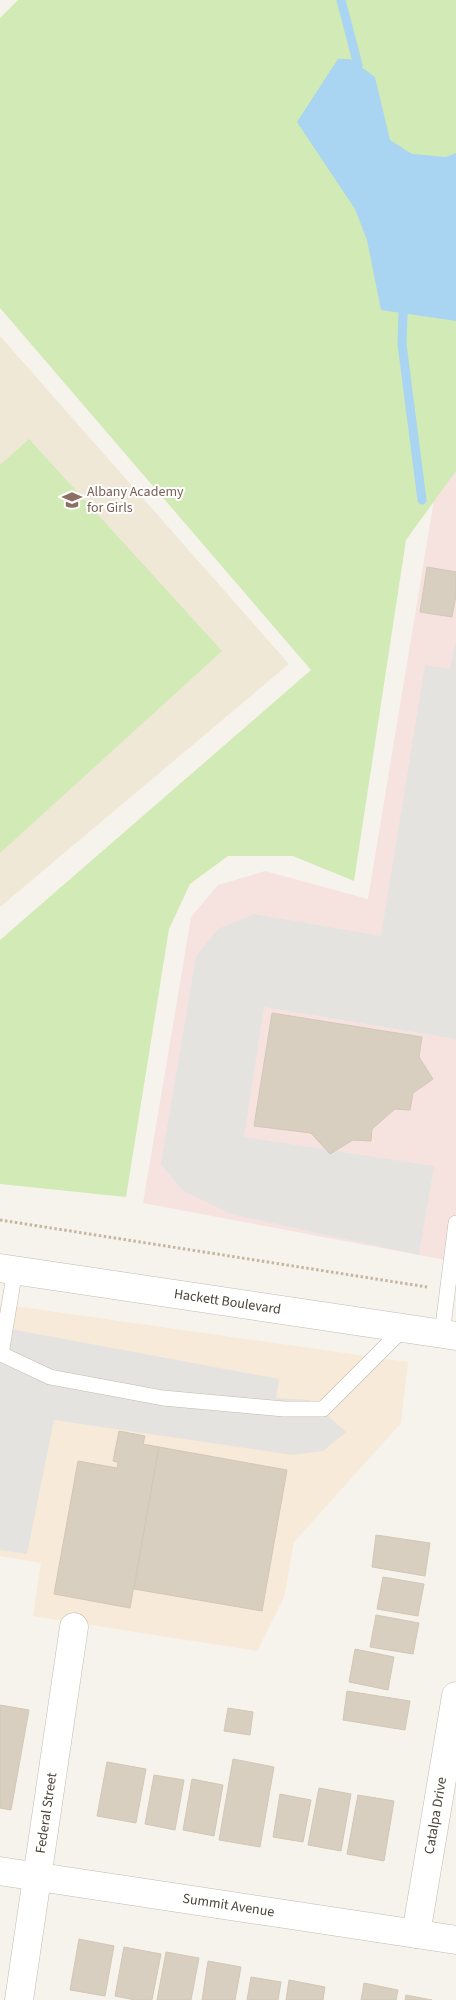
<svg xmlns="http://www.w3.org/2000/svg" width="456" height="2000" viewBox="0 0 456 2000" font-family="'Source Sans 3',sans-serif">
<rect width="100%" height="100%" fill="#f6f3ec"/>
<polygon fill="#f7ead8" points="0,1304 408,1362 401,1423 294,1542 284,1597 257,1651 33,1616 41,1563 0,1556"/>
<polygon fill="#efe8d6" points="0,336 289,664 0,907"/>
<polygon fill="#f6e3e0" points="456,367 456,1262 143,1203 191,917 218,885 265,871 368,899"/>
<g fill="#d2eab5">
<polygon points="18,0 456,0 456,471 406,540 354,881 293,856 228,856 190,884 169,929 126,1197 0,1184 0,940 311,670 0,308 0,18"/>
<polygon points="29,439 222,651 0,853 0,465"/>
</g>
<g fill="#e5e3e0">
<polygon points="456,640 456,1039 264,1007 244,1137 434,1166 419,1255 231,1214 182,1190 161,1164 196,956 218,929 254,914 381,936 425,665 450,669"/>
<polygon points="0,1327 279,1379 276,1398 310,1400 346,1432 323,1451 293,1455 54,1420 27,1554 0,1550"/>
</g>
<polygon fill="#a9d4f2" points="338,59 350,59 375,77 390,140 412,154 446,157 456,153 456,321 381,310 367,240 355,209 297,122"/>
<g fill="none" stroke-linecap="round" stroke-linejoin="round">
<g stroke="#a9d4f2" stroke-width="9">
<polyline points="341,0 358,65"/>
<polyline points="403,314 402,344 422,500"/>
</g>
</g>
<g fill="#d8cfc1" stroke="#d3c7b4">
<polygon points="427,567 456,572 456,595 452,617 420,612"/>
<polygon points="272,1013 422,1037 419,1057 433,1079 413,1093 410,1110 395,1109 372,1129 371,1141 353,1140 330,1154 311,1133 254,1126"/>
<polygon points="119,1431 145,1436 143,1444 159,1447 130,1608 54,1594 78,1461 117,1468 118,1462 113,1461"/>
<polygon points="159,1447 287,1470 262,1611 134,1589"/>
<polygon points="376,1535 430,1543 425,1576 372,1567"/>
<polygon points="383,1577 424,1584 418,1616 377,1609"/>
<polygon points="376,1615 419,1623 413,1654 370,1647"/>
<polygon points="355,1649 394,1657 388,1690 349,1682"/>
<polygon points="347,1691 410,1701 405,1730 343,1720"/>
<polygon points="0,1705 29,1710 11,1810 0,1808"/>
<polygon points="228,1708 253,1712 250,1735 224,1731"/>
<polygon points="233,1759 274,1767 260,1847 219,1840"/>
<polygon points="107,1762 146,1769 136,1823 97,1816"/>
<polygon points="154,1775 184,1780 175,1830 145,1824"/>
<polygon points="192,1779 223,1785 214,1836 183,1830"/>
<polygon points="319,1788 351,1794 341,1851 308,1845"/>
<polygon points="280,1794 311,1800 303,1842 273,1837"/>
<polygon points="358,1795 394,1801 384,1861 347,1854"/>
<polygon points="79,1939 114,1946 105,1996 70,1990"/>
<polygon points="124,1947 161,1954 152,2000 135,2000 115,1996"/>
<polygon points="166,1952 199,1958 191,2000 157,2000"/>
<polygon points="208,1961 241,1967 235,2000 202,2000"/>
<polygon points="251,1977 281,1982 278,2000 247,2000"/>
<polygon points="289,1980 325,1987 323,2000 286,2000"/>
<polygon points="364,1983 398,1990 396,2000 361,2000"/>
<polygon points="406,1995 432,2000 405,2000"/>
</g>
<g fill="none" stroke-linecap="round" stroke-linejoin="round">
<defs>
<g id="service">
<polyline points="15,1270 1,1354 50,1377 163,1398 284,1409 323,1409 403,1329"/>
<polyline points="442,1334 456,1223"/>
</g>
<g id="minor">
<path id="s1" d="M0,1871L456,1940"/>
<path id="s2" d="M416,1934L456,1696"/>
<path id="s3" d="M19,2000L74,1627"/>
</g>
<g id="tertiary">
<path id="s4" d="M0,1268L456,1336"/>
</g>
</defs>
<use href="#service" stroke="#c2bbae" stroke-width="16"/>
<use href="#minor" stroke="#c2bbae" stroke-width="29"/>
<use href="#tertiary" stroke="#c2bbae" stroke-width="29"/>
<polyline stroke="#c4b79f" stroke-width="3" stroke-dasharray="2.5 2.5" stroke-linecap="butt" points="0,1220 427,1287"/>
<use href="#service" stroke="#fff" stroke-width="15"/>
<use href="#minor" stroke="#fff" stroke-width="28"/>
<use href="#tertiary" stroke="#fff" stroke-width="28"/>
</g>
<defs>
<symbol id="school-bare" viewBox="-9 -9 18 18"><path d="M0-5L7-2L0 1L-7-2ZM-4 1L0 2.5L4 1V4Q0 6-4 4Z" fill="#8d6e63" stroke="#fff" stroke-width="2.5" paint-order="stroke"/></symbol>
</defs>
<g fill-rule="evenodd">
<use href="#school-bare" x="58" y="486" width="28" height="28"/>
</g>
<g text-anchor="middle" dominant-baseline="central" stroke-width="4" stroke-linejoin="round" paint-order="stroke">
<g font-size="14" fill="#785e54" stroke="#fff" text-anchor="start">
<text x="87" y="492">Albany Academy<tspan x="87" dy="16">for Girls</tspan></text>
</g>
<g font-size="14" fill="#4b4439" stroke="#fff">
<text stroke="none"><textPath href="#s4" startOffset="230">Hackett Boulevard</textPath></text>
<text stroke="none"><textPath href="#s3" startOffset="189">Federal Street</textPath></text>
<text stroke="none"><textPath href="#s2" startOffset="120">Catalpa Drive</textPath></text>
<text stroke="none"><textPath href="#s1" startOffset="231">Summit Avenue</textPath></text>
</g>
</g>
</svg>
